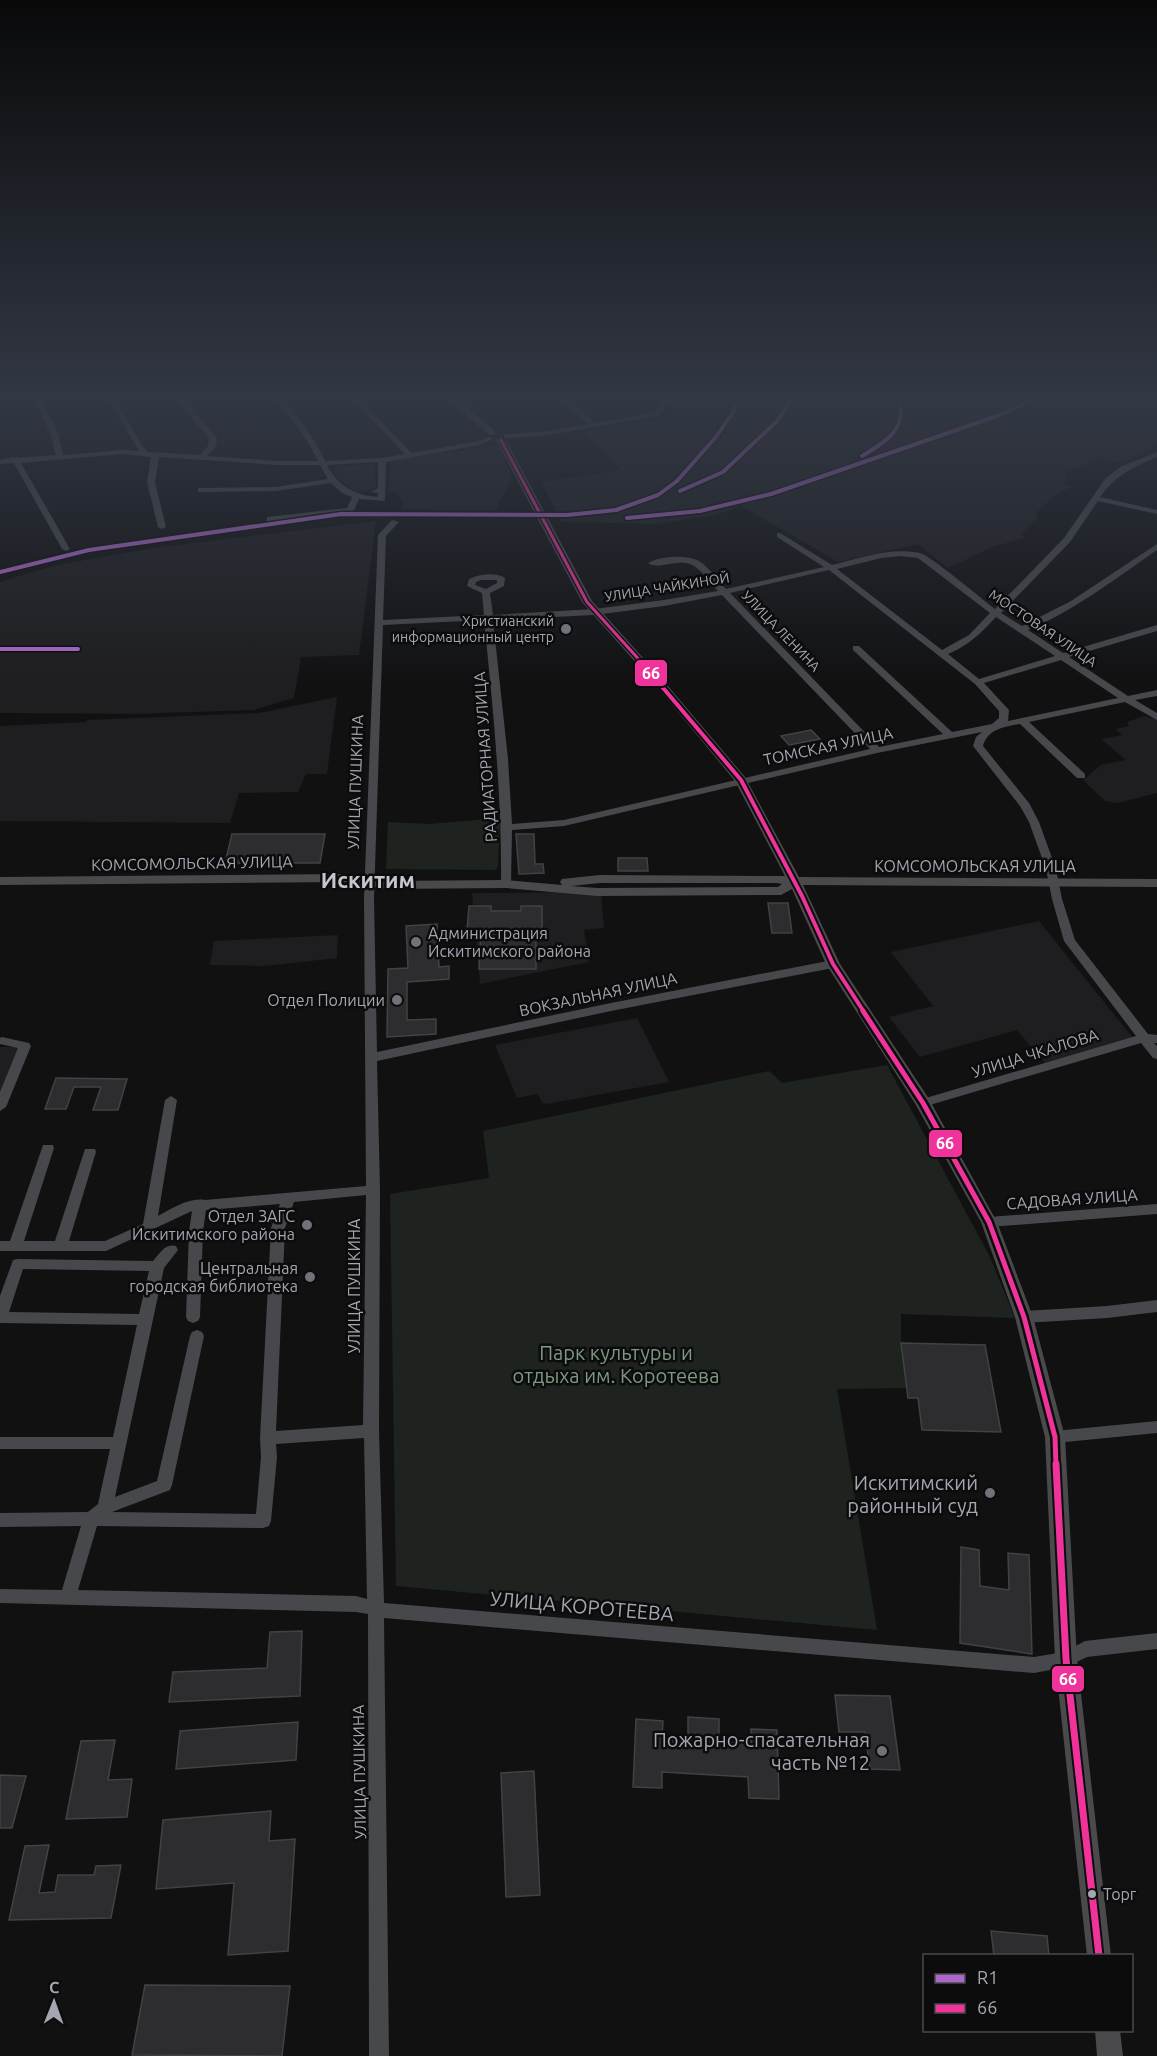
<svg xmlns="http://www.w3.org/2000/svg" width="1157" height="2056" viewBox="0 0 1157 2056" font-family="Ubuntu,sans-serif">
<rect width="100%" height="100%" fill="#111112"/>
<g fill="#1e1e20">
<polygon points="677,397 1157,397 1157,445 1120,463 1097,459 1065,472 1068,474 1064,484 1072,487 1055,495 1037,512 1037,518 1022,533 1024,538 992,547 948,568 918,544 838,562 741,506 714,515 657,524 562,522 541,482 621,470 582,430 666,419 676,404"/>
<polygon points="496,445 500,447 512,478 495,511 401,509 403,500 395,492 388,492 392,460"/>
<polygon points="374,464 376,488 363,492 350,490 335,474 333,467"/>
<polygon points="376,521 359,655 301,657 294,698 253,710 136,714 0,713 0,582 53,566 152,548"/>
<polygon points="337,697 327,774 306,774 298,792 239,793 230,823 0,821 0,726 86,722 87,720 259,713"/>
<polygon points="1144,716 1157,719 1157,793 1118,803 1105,801 1083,780 1101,765 1126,760 1101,739 1122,735 1116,729 1129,726 1127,722"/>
<polygon points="601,892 604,928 584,930 589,962 480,984 472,893"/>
<polygon points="1039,921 1133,1038 1045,1063 1017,1030 920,1057 889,1017 933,1006 891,952"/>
<polygon points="338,935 337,958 265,966 210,965 214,941"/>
<polygon points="637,1018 669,1082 547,1104 542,1103 538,1094 517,1098 495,1045"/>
<polygon points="0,1047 22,1047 0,1107"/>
</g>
<g fill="#1e231f">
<polygon points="500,818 498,865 496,870 386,869 388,822 429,824"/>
<polygon points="887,1065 990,1257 1015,1318 901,1314 901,1343 907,1388 837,1389 877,1630 396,1586 390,1194 489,1178 483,1131 769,1071 782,1083"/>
</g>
<g fill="#2d2d2f" stroke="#414245" stroke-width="1.5">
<polygon points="811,730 820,739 789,745 781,736"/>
<polygon points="232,834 325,834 320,863 225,863"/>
<polygon points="516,834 534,834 535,864 543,864 544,873 519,874"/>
<polygon points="618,858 647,858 648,871 618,871"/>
<polygon points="768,903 788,903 792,933 772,933"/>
<polygon points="469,906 491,906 491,911 521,911 521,906 542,906 542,930 536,930 536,969 479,969 481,930 467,930"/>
<polygon points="437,924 439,967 449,966 449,979 407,982 407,1020 436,1019 436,1034 387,1037 388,969 408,968 406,926"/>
<polygon points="56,1078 127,1079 118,1110 93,1110 101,1087 74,1087 66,1109 45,1109"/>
<polygon points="901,1343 985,1345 1001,1432 922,1430 918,1398 908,1398"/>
<polygon points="961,1547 979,1550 980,1586 1009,1590 1008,1553 1029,1555 1032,1654 960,1643"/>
<polygon points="302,1631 300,1696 169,1702 173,1672 267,1668 270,1632"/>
<polygon points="835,1695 890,1696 900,1770 870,1769 865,1732 839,1732"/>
<polygon points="688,1717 719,1719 719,1742 751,1744 751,1729 777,1730 779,1799 749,1798 748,1777 662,1772 662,1788 633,1787 636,1719 663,1721 662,1737 688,1739"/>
<polygon points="298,1722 296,1760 176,1769 180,1731"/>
<polygon points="115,1740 108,1780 132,1779 127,1817 66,1819 81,1741"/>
<polygon points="534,1771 540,1895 506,1897 501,1773"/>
<polygon points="0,1775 26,1776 12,1828 0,1828"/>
<polygon points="271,1811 269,1841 295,1839 288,1951 228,1955 234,1883 156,1889 163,1820"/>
<polygon points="49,1845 39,1893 55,1892 58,1875 94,1875 96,1866 121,1865 111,1918 9,1920 25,1846"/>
<polygon points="991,1931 1047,1936 1049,1956 994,1956"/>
<polygon points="145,1985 290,1986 282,2056 132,2055"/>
</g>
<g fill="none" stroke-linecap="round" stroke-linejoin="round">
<g fill="#47484b" fill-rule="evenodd">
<path d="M34,397H40L59,435L63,455L122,450L139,451L107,397H113L143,447L148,452L200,455L208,446L209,438L175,397H182L217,438L216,447L207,456L277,461H318L308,442L275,397H282C298,417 314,437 325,461L382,458L405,454L350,397H357L412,453L478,441L489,437L493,439L480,445L386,462L385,501L359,499L353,512L270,521H267V517L347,508L352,497L342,493L331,483L276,491L201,492H198V488L276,487L328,479L320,465H277L159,457L155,482L166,527L162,529L158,527L147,482L151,457L122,454L21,463L70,549L66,551L62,549L14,463L0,464V460L15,457L18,458L56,455L51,435ZM378,462V488L371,492L378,493V497C354,495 339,487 327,465Z"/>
<polygon points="557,397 564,397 596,423 656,412 668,397 674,397 658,416 543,436 504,438 504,434 507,434 543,432 589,424"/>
<path d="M1157,452V457C1132,468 1117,474 1100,497L1157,510V514L1098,501L1070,542L1001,613L1022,626L1071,601L1157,544V550C1115,579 1075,610 1028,630L1063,653L1157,625V631L1069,657L1128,696L1157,690V696L1135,700L1157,713V720L1125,702L1029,722L1085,774V778H1077L1020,724C1004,727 988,729 983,746L1029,803L1039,822L1056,869L1062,899L1075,940L1148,1034L1157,1035V1043H1154L1157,1046V1059L1153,1058L1141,1043L923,1107L917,1103L919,1100L1136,1036L1064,941L1052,899L1046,869L1029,822L1020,806L973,746L976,737L982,732L877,753L564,826L512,830L511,884L506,887L501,884C502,795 493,708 484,620L383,625L374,898L377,1052L611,1003L833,960L839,964L833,968L611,1011L377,1061L380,1190L379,1431L384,1603L1034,1657L1064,1652L1085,1641L1157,1633V1649L1087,1657L1066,1667L1034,1673L384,1618L389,2056H369L368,1614L356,1612L0,1603V1589L62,1590L81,1526L0,1527V1513L88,1512L98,1504L110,1449H0V1437H113L137,1325L0,1323V1296L13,1260L18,1259L153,1261C160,1253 165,1243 176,1246L178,1250L164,1268L115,1497L157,1481L190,1336L192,1332L197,1330L202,1332L204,1336L172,1485L170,1490L112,1512L256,1514L261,1457L260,1438L271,1228L280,1204L206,1210L203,1231L200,1317L198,1321L193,1323L188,1321L186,1317L189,1231L192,1211L106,1251H0V1241H10L42,1148L43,1145H53L54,1148L24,1241H55L84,1152L85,1149H95L96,1152L69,1241H105L143,1224L165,1100L171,1096L177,1100L158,1216C171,1209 189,1197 205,1200L366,1186L364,898L378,535L392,520L399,522L386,536L383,620L484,615L482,593L467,586L469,579C480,574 495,572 505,578L504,586L490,593L493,615L594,609L664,600L718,591C711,583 703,572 694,566C680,556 660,571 648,563C659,556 687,554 699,561C709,567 718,581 726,589L824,567L777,537V533H780L832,565C860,558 891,547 920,553C931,556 982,599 995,609L1064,538L1105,479L1120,467ZM901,556L918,558L990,613L969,635L942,650L837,569L881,558ZM829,570L975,684L999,711V718L992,724L952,732L859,646H853V650L943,734L879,747L730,593ZM481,580H497V583L486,589L475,585L476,582ZM722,595L870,749L564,820L512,824L508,759L493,620L594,615L664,606ZM996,617L1055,656L979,679L948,654C968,646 981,633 996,617ZM1061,660L1118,698L1008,721L1009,710L984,683ZM366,1195L363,1425L276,1431L285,1228L294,1202ZM23,1269L149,1271L139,1314L9,1312ZM364,1438L367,1599L356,1596L78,1590L97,1526L263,1528L269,1526L271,1521L277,1457L276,1444Z"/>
<polygon points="2,1037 29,1043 31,1046 6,1107 0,1111 0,1092 18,1048 0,1044 0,1038"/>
<polygon points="1157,1204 1157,1214 989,1227 984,1226 982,1222 984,1218 989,1217"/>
<polygon points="1157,1300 1157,1312 1107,1318 1024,1323 1019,1321 1017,1317 1019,1313 1024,1311 1107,1306"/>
<polygon points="1157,1421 1157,1433 1055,1443 1050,1441 1047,1437 1050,1433 1055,1431"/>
</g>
<g fill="#4a4a4d" fill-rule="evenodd">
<polygon points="447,397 456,397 495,431 495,435 489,435"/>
<path d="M501,437L506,440L592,601L662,679L745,777L799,877L1157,879V887L803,885L840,964L929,1099L997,1222L1033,1317L1065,1437L1077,1659L1111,1956H1087L1055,1659L1045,1437L1015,1317L981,1222L916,1105L826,964L792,889L781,895L597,896L506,888L386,889L345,882L0,885V877L345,874L386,881L506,880L562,885L560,882L562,879L600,875L785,876L735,781L654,683L582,602L496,440ZM600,883H777L782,884L778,887L597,888L571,886Z"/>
<polygon points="1095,2030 1120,2030 1123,2056 1097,2056"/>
</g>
<defs>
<polyline id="bus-1-far3" points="501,440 587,602 643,664"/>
<polyline id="bus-1-far2" points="642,663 741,780 802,896 833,964 864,1012"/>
<polyline id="bus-1-far1" points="863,1011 923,1103 989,1222 1024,1317 1055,1437 1056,1466"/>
<polyline id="bus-1" points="1056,1464 1066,1659 1099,1956"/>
</defs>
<use href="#bus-1-far3" stroke="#0c0c0d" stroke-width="6"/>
<use href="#bus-1-far2" stroke="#0c0c0d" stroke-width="8"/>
<use href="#bus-1-far1" stroke="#0c0c0d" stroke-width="10"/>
<use href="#bus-1" stroke="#0c0c0d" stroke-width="11"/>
<use href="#bus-1-far3" stroke="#ef339a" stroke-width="3"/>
<use href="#bus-1-far2" stroke="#ef339a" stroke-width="4"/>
<use href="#bus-1-far1" stroke="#ef339a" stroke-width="5"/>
<use href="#bus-1" stroke="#ef339a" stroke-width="7"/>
<defs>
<g id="rail-1">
<path d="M862,456C886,442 909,428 898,397"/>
<polyline points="680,491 723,472 777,421 791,401"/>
<polyline points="627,518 700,511 771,494 1000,415 1040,397"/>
<polyline points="0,572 89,550 341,514 567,515 616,510 658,495 677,481 716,437 733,412 735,405"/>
<polyline points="0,649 78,649"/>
</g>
</defs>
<use href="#rail-1" stroke="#0c0c0d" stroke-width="7"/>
<use href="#rail-1" stroke="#ac68c9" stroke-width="4"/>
</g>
<linearGradient id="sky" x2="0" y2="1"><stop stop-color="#09090a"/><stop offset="0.58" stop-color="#323844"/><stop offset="1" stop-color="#323844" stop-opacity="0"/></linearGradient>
<rect width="1157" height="685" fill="url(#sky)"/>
<g fill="#717279" stroke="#0c0c0d" stroke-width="2">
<circle cx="566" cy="629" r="6"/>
<circle cx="416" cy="942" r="6"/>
<circle cx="397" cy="1000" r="6"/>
<circle cx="307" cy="1225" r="6"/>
<circle cx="310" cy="1277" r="6"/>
<circle cx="990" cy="1493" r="6"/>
<circle cx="882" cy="1751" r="6"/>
</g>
<circle fill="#a4a6b1" stroke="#0c0c0d" stroke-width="2" cx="1092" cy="1894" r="5"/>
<g text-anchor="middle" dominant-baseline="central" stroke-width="5" stroke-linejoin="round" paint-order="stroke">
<g font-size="14" fill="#a4a6b1" stroke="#0c0c0d">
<text transform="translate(667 587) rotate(-9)">УЛИЦА ЧАЙКИНОЙ</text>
<text transform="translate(1043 628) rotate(34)">МОСТОВАЯ УЛИЦА</text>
<text transform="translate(781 631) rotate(46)">УЛИЦА ЛЕНИНА</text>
</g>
<g font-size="14" fill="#a4a6b1" stroke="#0c0c0d" text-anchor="end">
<text x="554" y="621">Христианский<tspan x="554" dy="16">информационный центр</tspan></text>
</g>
<g font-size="16" fill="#a4a6b1" stroke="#0c0c0d">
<text transform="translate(828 746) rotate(-12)">ТОМСКАЯ УЛИЦА</text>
<text transform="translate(485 757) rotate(-94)">РАДИАТОРНАЯ УЛИЦА</text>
<text transform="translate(355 782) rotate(-88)">УЛИЦА ПУШКИНА</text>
<text transform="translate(192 863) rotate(-1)">КОМСОМОЛЬСКАЯ УЛИЦА</text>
<text x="975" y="866">КОМСОМОЛЬСКАЯ УЛИЦА</text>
<text transform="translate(598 994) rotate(-12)">ВОКЗАЛЬНАЯ УЛИЦА</text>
<text transform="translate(1035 1053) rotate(-17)">УЛИЦА ЧКАЛОВА</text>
<text transform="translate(1072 1199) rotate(-4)">САДОВАЯ УЛИЦА</text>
<text transform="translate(354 1286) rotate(-90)">УЛИЦА ПУШКИНА</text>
<text transform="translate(359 1772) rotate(-91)">УЛИЦА ПУШКИНА</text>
</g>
<g font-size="16" fill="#a4a6b1" stroke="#0c0c0d" text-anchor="end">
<text x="428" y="933" text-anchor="start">Администрация<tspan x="428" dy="18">Искитимского района</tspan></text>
<text x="385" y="1000">Отдел Полиции</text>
<text x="295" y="1216">Отдел ЗАГС<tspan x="295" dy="18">Искитимского района</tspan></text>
<text x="298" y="1268">Центральная<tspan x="298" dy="18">городская библиотека</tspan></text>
</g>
<g font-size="16" fill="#a4a6b1" stroke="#0c0c0d" text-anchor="start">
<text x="1103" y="1894">Торг</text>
</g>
<g font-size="20" fill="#7d9a82" stroke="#0c0c0d">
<text x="616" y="1352">Парк культуры и<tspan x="616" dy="23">отдыха им. Коротеева</tspan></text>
</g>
<g font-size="20" fill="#a4a6b1" stroke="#0c0c0d" text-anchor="end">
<text x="978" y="1482">Искитимский<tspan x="978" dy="23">районный суд</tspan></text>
<text x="870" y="1739">Пожарно-спасательная<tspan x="870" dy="23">часть №12</tspan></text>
</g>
<g font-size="20" fill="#a4a6b1" stroke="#0c0c0d">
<text transform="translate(582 1606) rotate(5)">УЛИЦА КОРОТЕЕВА</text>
</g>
<g font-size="22" font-weight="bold" fill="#c4c6ce" stroke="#0c0c0d">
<text x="368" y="879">Искитим</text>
</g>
</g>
<g stroke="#0c0c0d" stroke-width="2">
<rect x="634" y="659" width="34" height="28" rx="6" fill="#ef339a"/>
<rect x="928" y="1129" width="35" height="29" rx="6" fill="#ef339a"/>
<rect x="1051" y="1665" width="34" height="28" rx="6" fill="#ef339a"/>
</g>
<g font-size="16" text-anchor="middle" font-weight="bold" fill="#fff">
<text x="651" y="679">66</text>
<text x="945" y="1149">66</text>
<text x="1068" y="1685">66</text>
</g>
<rect x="923" y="1954" width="210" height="78" fill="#0c0c0d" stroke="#494a4f" stroke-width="1.5"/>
<rect x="935" y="1974" width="30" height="9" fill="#ac68c9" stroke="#494a4f" stroke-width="1.5"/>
<text x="977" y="1984" font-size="18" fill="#a4a6b1">R1</text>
<rect x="935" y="2004" width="30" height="9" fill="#ef339a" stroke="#494a4f" stroke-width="1.5"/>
<text x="977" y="2014" font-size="18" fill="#a4a6b1">66</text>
<g transform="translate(54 2002) rotate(1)" stroke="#0c0c0d" stroke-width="4.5" paint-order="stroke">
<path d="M0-4.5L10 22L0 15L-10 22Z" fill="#a4a6b1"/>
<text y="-9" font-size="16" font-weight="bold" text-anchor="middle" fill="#a4a6b1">С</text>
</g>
</svg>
